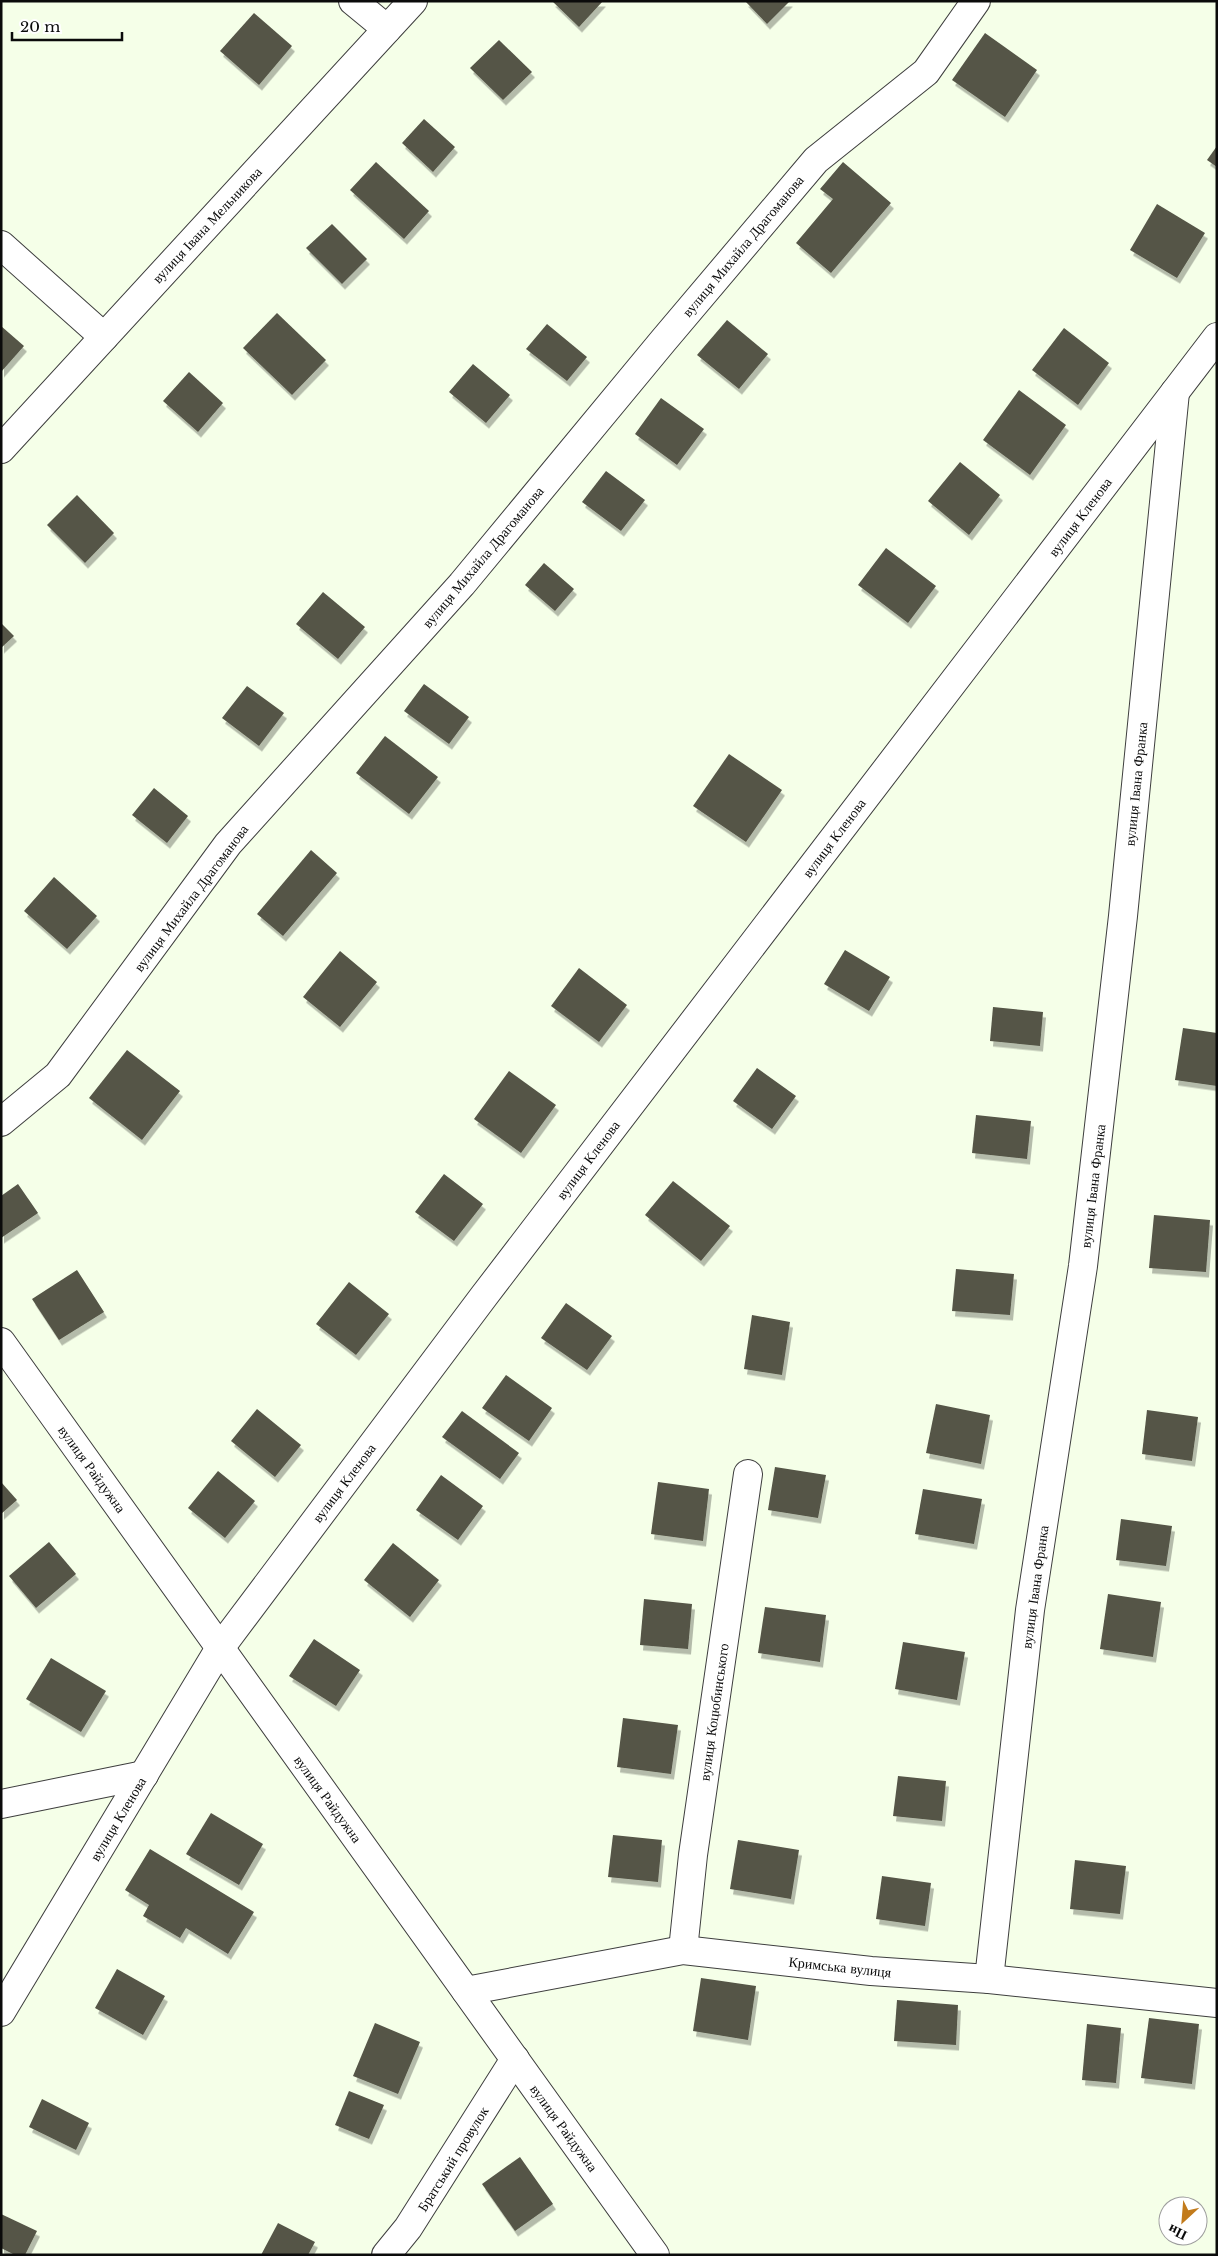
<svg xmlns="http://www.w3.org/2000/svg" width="1218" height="2256" viewBox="0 0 1218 2256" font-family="'Libre Baskerville',serif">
<defs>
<filter id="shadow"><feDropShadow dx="3" dy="5.5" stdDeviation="0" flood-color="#0004"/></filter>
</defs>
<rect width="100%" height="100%" fill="#f5ffe8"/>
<g fill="#545446" filter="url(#shadow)">
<polygon points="552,1 603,1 579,27"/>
<polygon points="745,1 790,1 767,24"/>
<polygon points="254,13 292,46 259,85 220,51"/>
<polygon points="985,33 1037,70 1005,117 952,80"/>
<polygon points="499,40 532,72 503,100 470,68"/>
<polygon points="424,119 455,147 433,172 402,143"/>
<polygon points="1217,146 1217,167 1207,160"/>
<polygon points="376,162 429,211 404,239 350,190"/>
<polygon points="843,162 891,203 831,273 796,243 833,199 820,189"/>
<polygon points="1157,204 1205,233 1177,278 1130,250"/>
<polygon points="332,224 367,259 342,284 306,248"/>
<polygon points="277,313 326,360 292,395 243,348"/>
<polygon points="727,320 768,354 739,389 697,355"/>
<polygon points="547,324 587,357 567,381 526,349"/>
<polygon points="1,326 24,346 1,372"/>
<polygon points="1064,328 1109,363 1078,405 1032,370"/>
<polygon points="473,364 510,395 486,423 449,392"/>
<polygon points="189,372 223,403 198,432 163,401"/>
<polygon points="1019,390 1066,425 1030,475 983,440"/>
<polygon points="661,398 704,429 677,465 635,434"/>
<polygon points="960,462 1000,495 969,535 928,501"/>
<polygon points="606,471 645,500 621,531 582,502"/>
<polygon points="77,495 114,533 85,563 47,525"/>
<polygon points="886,548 936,586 908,623 858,585"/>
<polygon points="544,563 574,589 555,611 525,585"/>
<polygon points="323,592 365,627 338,659 296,624"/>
<polygon points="1,623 14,636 1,648"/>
<polygon points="424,684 469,717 449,744 404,711"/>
<polygon points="247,686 284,713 259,746 222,718"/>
<polygon points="385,736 438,777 409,814 356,773"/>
<polygon points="729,754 782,790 746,842 693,806"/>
<polygon points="154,788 188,816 167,843 132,815"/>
<polygon points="311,850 337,873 283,936 257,914"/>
<polygon points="54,877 97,916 67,949 24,911"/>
<polygon points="845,950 890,977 869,1011 824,984"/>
<polygon points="340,951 377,982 340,1027 303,997"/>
<polygon points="579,968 627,1005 599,1042 551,1006"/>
<polygon points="993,1007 1043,1012 1040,1046 990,1041"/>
<polygon points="1183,1028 1217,1033 1217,1086 1175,1080"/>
<polygon points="127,1050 180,1091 142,1140 89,1098"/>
<polygon points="757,1068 796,1096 772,1129 733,1101"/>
<polygon points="509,1071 556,1105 521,1153 474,1119"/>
<polygon points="976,1115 1031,1121 1027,1159 972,1153"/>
<polygon points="444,1174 483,1204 454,1241 415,1212"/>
<polygon points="673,1181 730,1226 701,1261 645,1215"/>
<polygon points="18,1184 38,1213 1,1238 1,1196"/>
<polygon points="1154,1215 1210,1220 1206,1272 1149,1268"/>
<polygon points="956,1269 1014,1274 1010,1315 952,1311"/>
<polygon points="77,1270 104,1312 59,1340 32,1299"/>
<polygon points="349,1282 389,1314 356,1355 316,1324"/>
<polygon points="566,1303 612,1336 587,1370 541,1338"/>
<polygon points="752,1315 790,1322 782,1375 744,1369"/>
<polygon points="506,1375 552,1408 529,1441 482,1408"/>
<polygon points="936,1404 990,1415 981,1464 926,1453"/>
<polygon points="257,1409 301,1445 275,1477 231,1441"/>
<polygon points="1147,1410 1198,1417 1192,1461 1142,1454"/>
<polygon points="462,1411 519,1453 500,1479 442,1437"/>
<polygon points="775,1467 826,1475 818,1518 768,1510"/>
<polygon points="218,1471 255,1501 225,1538 188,1508"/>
<polygon points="441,1475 483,1506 458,1540 416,1510"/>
<polygon points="1,1482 17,1500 1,1514"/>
<polygon points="658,1482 709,1489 703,1541 651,1534"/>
<polygon points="923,1489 982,1499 974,1544 915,1534"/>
<polygon points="1121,1519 1172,1526 1166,1566 1116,1560"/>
<polygon points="49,1542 76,1574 36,1608 9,1576"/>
<polygon points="393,1543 439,1580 410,1617 364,1580"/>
<polygon points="1108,1594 1161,1602 1153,1657 1100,1649"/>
<polygon points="644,1599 692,1604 688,1649 640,1645"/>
<polygon points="765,1607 826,1615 820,1662 758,1653"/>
<polygon points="314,1639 360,1670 336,1706 289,1676"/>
<polygon points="903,1642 965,1652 957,1700 895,1689"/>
<polygon points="51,1658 106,1691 81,1732 26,1699"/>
<polygon points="623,1718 678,1725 671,1774 617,1767"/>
<polygon points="898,1776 946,1781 942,1821 893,1816"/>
<polygon points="211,1813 263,1844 239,1885 186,1854"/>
<polygon points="613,1835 662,1840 658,1882 608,1877"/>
<polygon points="738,1840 799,1850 791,1899 730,1889"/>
<polygon points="150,1849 254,1912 228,1954 186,1928 180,1938 143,1916 149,1905 125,1890"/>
<polygon points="1075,1860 1126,1866 1120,1914 1070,1909"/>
<polygon points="882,1876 931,1883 925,1926 876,1919"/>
<polygon points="117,1969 165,1996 143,2035 95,2008"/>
<polygon points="701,1978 756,1986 748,2040 693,2031"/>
<polygon points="897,2000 958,2005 956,2045 894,2041"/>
<polygon points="1149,2018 1199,2024 1192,2084 1141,2078"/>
<polygon points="375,2023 420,2042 398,2094 353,2076"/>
<polygon points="1087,2024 1121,2028 1116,2083 1082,2080"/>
<polygon points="349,2091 384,2105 369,2139 335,2125"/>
<polygon points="42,2099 89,2123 76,2150 29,2127"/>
<polygon points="520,2157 553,2204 515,2231 482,2184"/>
<polygon points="1,2214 37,2231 25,2255 15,2255 1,2248"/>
<polygon points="278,2223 315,2242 308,2255 261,2255"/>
</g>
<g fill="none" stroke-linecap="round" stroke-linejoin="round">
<defs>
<g id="minor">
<polyline points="353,1 387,29"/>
<polyline points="1,245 104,337"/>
<polyline points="1,449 413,1"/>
<polyline points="1,1122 58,1075 228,844 462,584 663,341 816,160 926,72 976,1"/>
<polyline points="1,1342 655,2255"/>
<polyline points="1,1804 144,1775"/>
<polyline points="683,1950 693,1855 748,1474"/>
<polyline points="989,1979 1030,1610 1083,1266 1123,916 1175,392"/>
<polyline points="466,1991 683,1950 871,1971 989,1979 1217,2003"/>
<polyline points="1,2012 220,1648 484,1296 1217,337"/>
<polyline points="386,2255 408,2228 515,2059"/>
</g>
</defs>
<use href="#minor" stroke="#3e3e3e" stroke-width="30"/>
<use href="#minor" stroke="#fff" stroke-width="28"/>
</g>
<g text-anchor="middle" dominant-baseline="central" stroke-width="5" stroke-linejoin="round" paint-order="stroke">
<g font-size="14" fill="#0b0b0b" stroke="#fff">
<text transform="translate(207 225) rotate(-47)">вулиця Івана Мельникова</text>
<text transform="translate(743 246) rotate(-50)">вулиця Михайла Драгоманова</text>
<text transform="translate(1080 517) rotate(-53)">вулиця Кленова</text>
<text transform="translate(483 557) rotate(-50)">вулиця Михайла Драгоманова</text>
<text transform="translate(1136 784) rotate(-84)">вулиця Івана Франка</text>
<text transform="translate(834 838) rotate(-53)">вулиця Кленова</text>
<text transform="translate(191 898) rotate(-53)">вулиця Михайла Драгоманова</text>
<text transform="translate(588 1160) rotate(-53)">вулиця Кленова</text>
<text transform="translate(1093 1186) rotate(-83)">вулиця Івана Франка</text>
<text transform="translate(92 1469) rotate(54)">вулиця Райдужна</text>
<text transform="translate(344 1483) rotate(-53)">вулиця Кленова</text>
<text transform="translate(1035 1587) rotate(-82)">вулиця Івана Франка</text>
<text transform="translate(714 1712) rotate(-82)">вулиця Коцюбинського</text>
<text transform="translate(328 1799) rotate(54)">вулиця Райдужна</text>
<text transform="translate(118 1819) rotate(-59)">вулиця Кленова</text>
<text transform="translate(840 1967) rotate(6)">Кримська вулиця</text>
<text transform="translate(564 2128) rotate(54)">вулиця Райдужна</text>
<text transform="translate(453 2159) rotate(-58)">Братський провулок</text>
</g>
</g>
<rect width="1218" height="2256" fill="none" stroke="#0b0b0b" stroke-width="5"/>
<g transform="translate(1183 2221) rotate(206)"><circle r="24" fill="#ffffff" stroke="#9d9d9d"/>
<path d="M0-4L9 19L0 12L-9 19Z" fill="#c27b1b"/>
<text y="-8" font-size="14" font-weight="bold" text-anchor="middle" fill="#0b0b0b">Пн</text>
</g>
<path d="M12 32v8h110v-8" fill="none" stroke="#0b0b0b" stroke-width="2.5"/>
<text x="20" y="32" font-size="15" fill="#0b0b0b" stroke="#ffffff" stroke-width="4" paint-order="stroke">20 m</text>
</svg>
